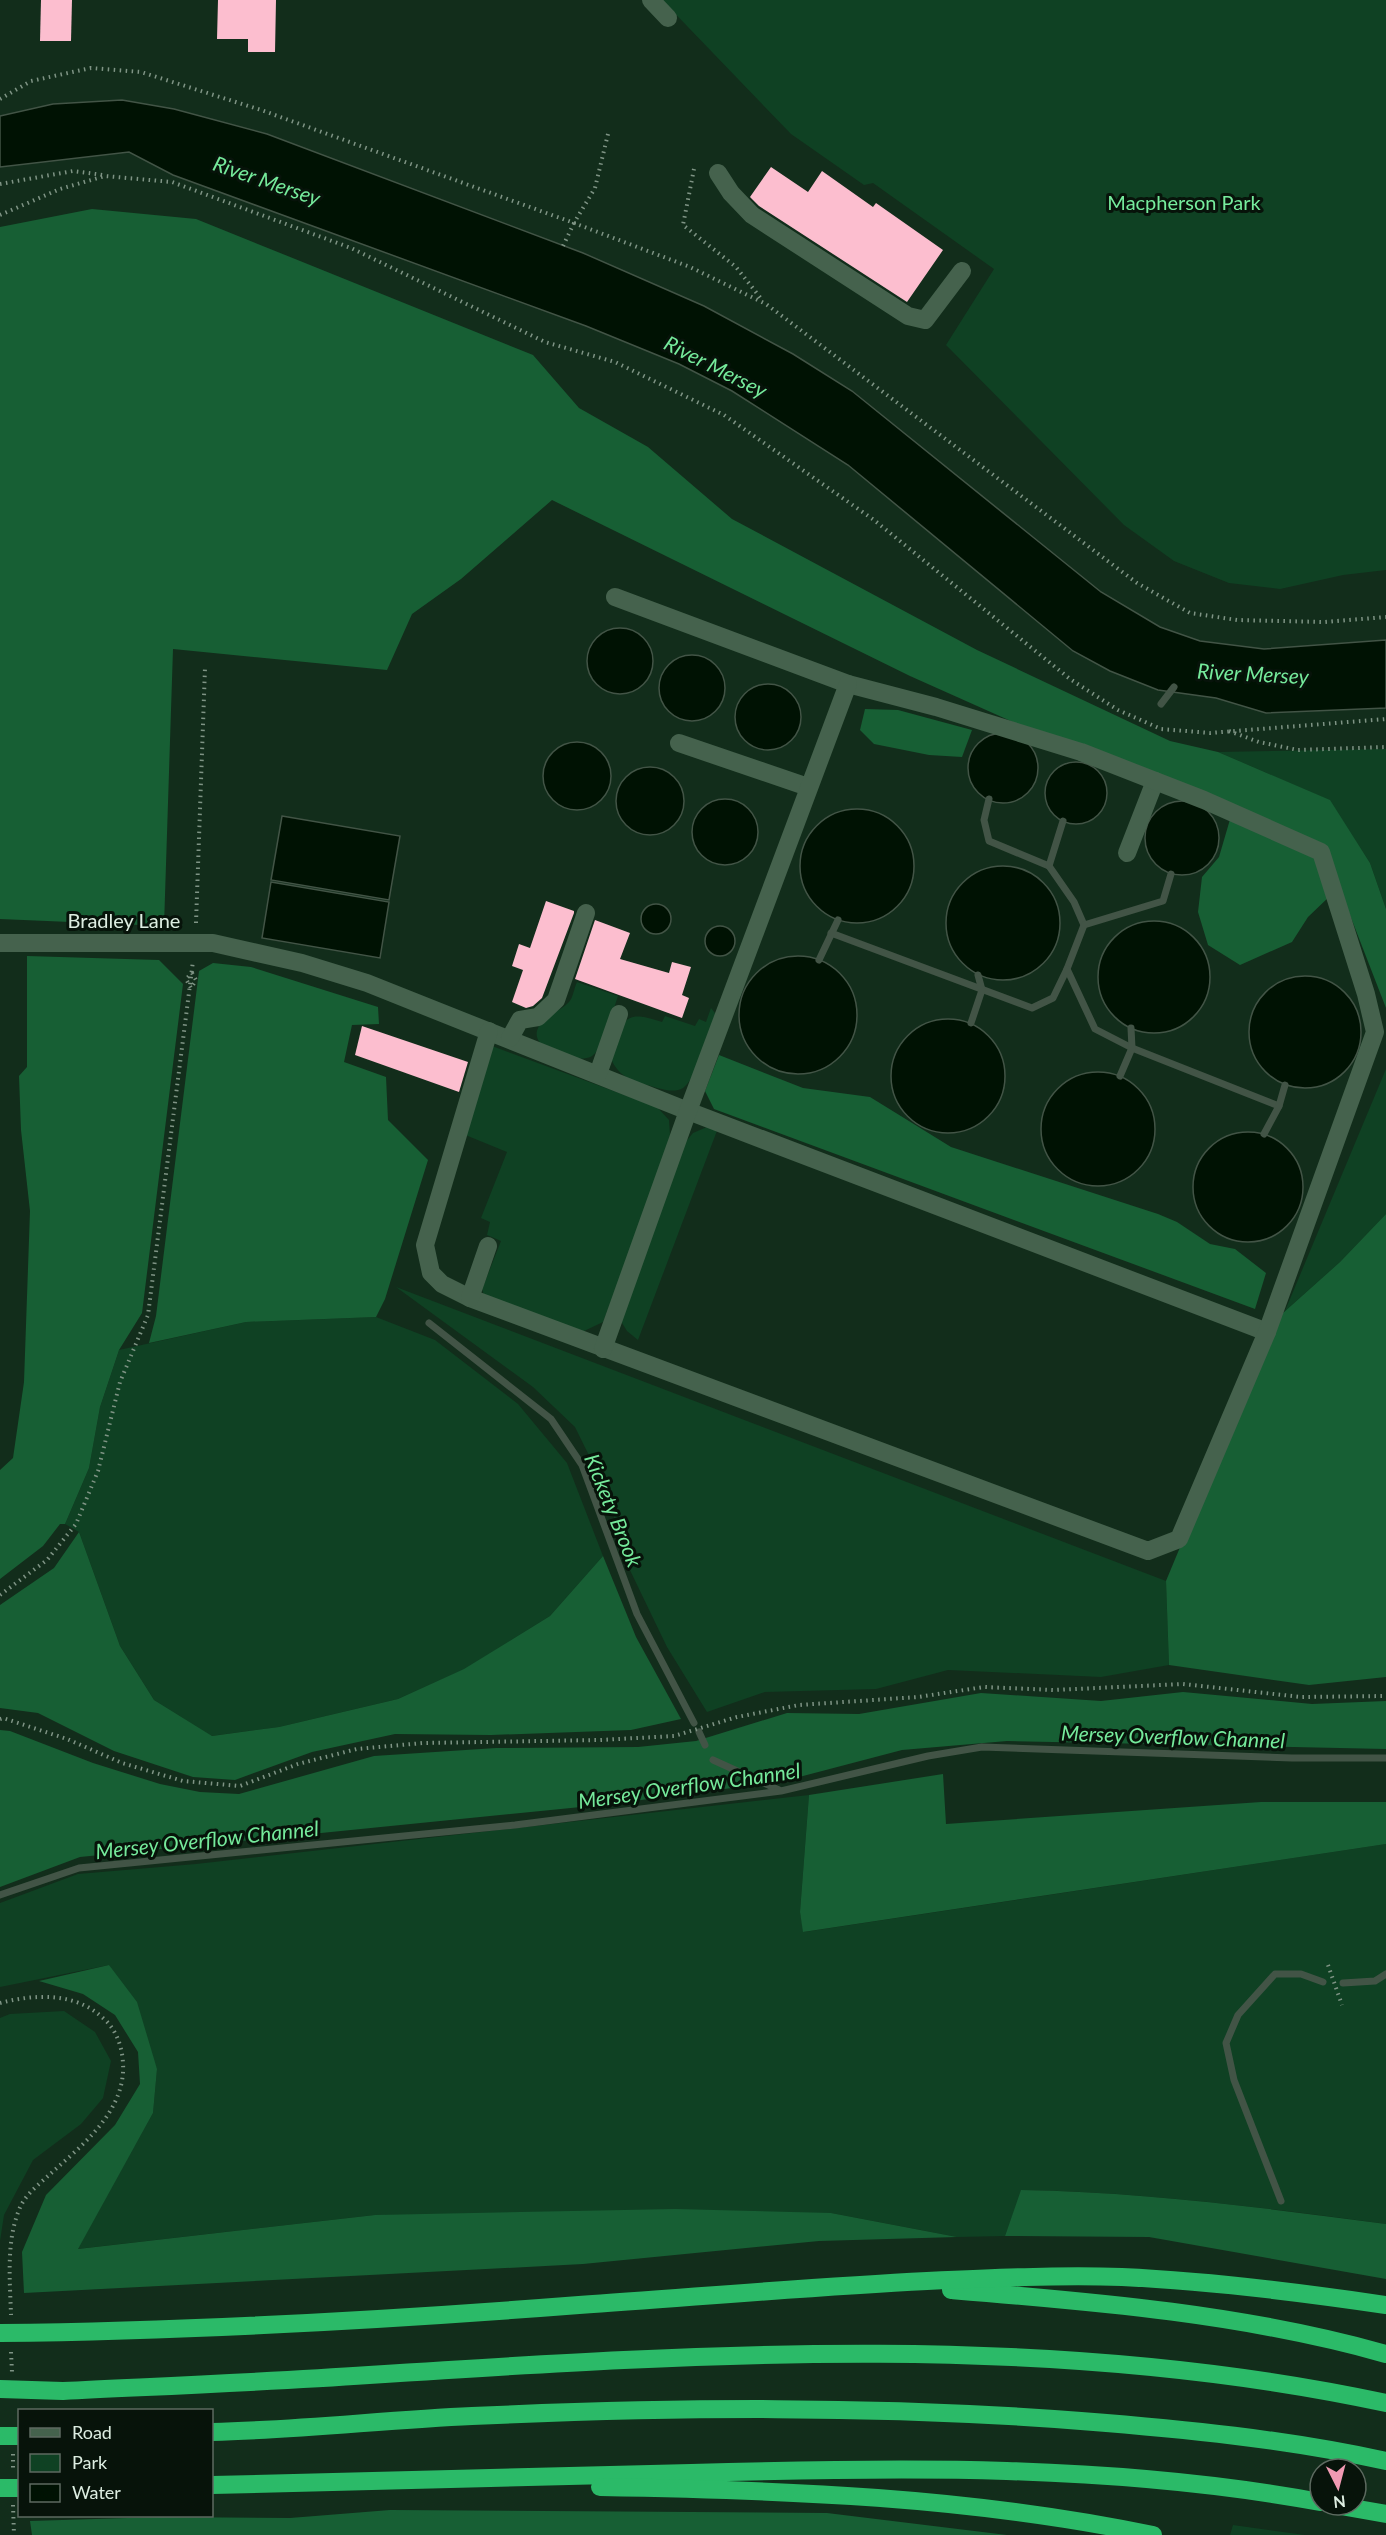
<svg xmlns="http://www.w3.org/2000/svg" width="1386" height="2535" viewBox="0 0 1386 2535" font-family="Lato,sans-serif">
<rect width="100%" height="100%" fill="#122d1b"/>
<g fill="#0f4123">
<polygon points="662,0 1386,0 1386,570 1343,575 1280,589 1229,583 1174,561 1124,525 946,345 994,269 873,183 864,185 791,134"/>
<polygon points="1386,749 1386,909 1370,863 1329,800 1218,752"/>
<path d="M577,982L618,996C613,1010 604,1048 592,1056C579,1065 532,1051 537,1031C541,1016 558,1013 568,1003C573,999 574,988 577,982Z"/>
<path d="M711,1008L718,1017C711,1033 697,1078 683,1088C673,1094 658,1088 647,1085C630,1081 618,1075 611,1059C623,1023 620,1007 662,1022L665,1016L695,1026L699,1019L706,1022Z"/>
<polygon points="492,1046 657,1107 669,1120 670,1135 658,1178 603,1322 582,1332 485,1299 482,1289 501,1241 487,1235 490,1222 481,1218 507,1152 463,1134"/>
<polygon points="1386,1069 1386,1214 1340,1262 1285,1311"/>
<polygon points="707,1127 718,1128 638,1340 627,1331 619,1318 683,1145 693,1133"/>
<polygon points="396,1287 1166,1581 1169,1665 1101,1677 948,1670 876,1689 765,1692 707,1712 667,1647 627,1564 607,1492 575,1427 533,1387"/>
<polygon points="376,1317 435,1340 518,1404 567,1463 603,1556 550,1616 465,1669 398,1699 279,1727 211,1736 154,1700 120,1646 79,1532 65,1524 89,1468 100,1407 119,1350 246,1322"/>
<path d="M809,1795L800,1912L804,1932L1386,1844V2224C1265,2208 1144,2192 1022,2190L1005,2236L957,2237L831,2213L375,2215L77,2249L153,2113L157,2069L109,1965L0,1987V1903L78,1874L196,1864Z"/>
<polygon points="64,2011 95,2032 111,2061 103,2098 81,2124 33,2160 4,2215 0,2241 0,2018 10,2014"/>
<polygon points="1233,2525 1305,2535 1230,2535"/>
</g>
<g fill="#175f34">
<polygon points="92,209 196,219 533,355 579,408 648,447 732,519 977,650 1170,741 1218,752 1330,800 1370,863 1386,909 1386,1008 1324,848 1024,727 910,676 552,500 461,579 412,614 387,670 173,649 164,926 0,919 0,227"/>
<polygon points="865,709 898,710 972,730 962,757 929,755 874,744 860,730"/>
<polygon points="1231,816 1317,854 1331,895 1308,917 1292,942 1240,965 1208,945 1198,912 1202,877 1219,857"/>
<polygon points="27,956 159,960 183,984 142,1313 119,1350 100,1407 89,1468 65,1524 60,1524 43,1546 0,1579 0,1470 13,1458 24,1382 30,1211 21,1130 19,1076 27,1067"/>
<polygon points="213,963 251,967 378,1007 379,1024 352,1025 344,1062 386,1077 388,1120 428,1160 385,1299 376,1317 246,1322 149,1343 156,1316 199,971"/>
<polygon points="719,1055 803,1088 870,1097 951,1147 1158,1214 1177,1222 1210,1244 1235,1249 1266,1273 1255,1309 714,1109 705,1091"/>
<polygon points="1386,1214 1386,1677 1309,1685 1169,1665 1166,1581 1274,1321 1340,1262"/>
<polygon points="79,1532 120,1646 154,1700 212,1736 279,1727 398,1699 464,1669 550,1616 603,1556 636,1637 681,1719 631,1730 491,1735 395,1734 312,1752 235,1780 193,1777 114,1751 38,1713 0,1708 0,1605 54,1568"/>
<polygon points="1183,1692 1312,1704 1386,1701 1386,1749 1007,1741 902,1750 784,1781 611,1804 80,1857 0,1887 0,1730 10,1731 93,1763 160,1784 200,1792 239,1794 374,1756 496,1748 638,1747 696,1741 787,1713 859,1714 981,1693 1101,1701"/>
<polygon points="943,1774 946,1824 1261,1802 1386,1802 1386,1844 803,1932 800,1912 809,1795"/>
<polygon points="109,1965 137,2002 157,2069 153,2113 78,2249 375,2215 675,2209 831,2213 957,2237 819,2241 583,2264 24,2293 22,2252 46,2195 115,2125 140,2084 138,2052 115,2015 83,1994 39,1981"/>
<path d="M1021,2190C1144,2192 1265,2208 1386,2224V2279L1149,2237L1005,2236Z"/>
<polygon points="390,2510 827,2513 1007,2535 32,2535 30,2521 160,2517 290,2518"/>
</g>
<g fill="#001203" stroke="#425446" stroke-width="1.5">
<polygon points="122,100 174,109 267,134 583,253 704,306 793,354 852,391 1101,592 1160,627 1200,641 1264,649 1386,640 1386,708 1266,713 1216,698 1158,690 1110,671 1073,651 848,465 732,391 679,364 586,326 173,175 129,152 0,167 0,116 53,104"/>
<circle cx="620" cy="661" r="33"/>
<circle cx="692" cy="688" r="33"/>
<circle cx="768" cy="717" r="33"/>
<circle cx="1003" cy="768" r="35"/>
<circle cx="577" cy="776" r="34"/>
<circle cx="1076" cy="793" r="31"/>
<circle cx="650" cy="801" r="34"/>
<circle cx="725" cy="832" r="33"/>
<circle cx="1182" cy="838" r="37"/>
<circle cx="857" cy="866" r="57"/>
<polygon points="282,816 400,836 389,900 271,880"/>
<circle cx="1003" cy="923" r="57"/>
<polygon points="271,882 389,902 380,958 262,938"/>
<circle cx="656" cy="919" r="15"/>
<circle cx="1154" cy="977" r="56"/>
<circle cx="720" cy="941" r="15"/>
<circle cx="798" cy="1015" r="59"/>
<circle cx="1305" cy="1032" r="56"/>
<circle cx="948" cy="1076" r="57"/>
<circle cx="1098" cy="1129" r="57"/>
<circle cx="1248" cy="1187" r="55"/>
</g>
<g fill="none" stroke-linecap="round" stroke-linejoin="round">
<g stroke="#425446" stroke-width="7">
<polyline points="1161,704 1174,687"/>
<polyline points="989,799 984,820 989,841 1049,866"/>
<polyline points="1063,821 1049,866 1074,902 1084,925"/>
<polyline points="1171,874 1163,901 1084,925 1067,969 1095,1029 1132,1048 1279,1106"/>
<polyline points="831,933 1032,1008 1053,998 1067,969"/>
<polyline points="819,960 838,920"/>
<polyline points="971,1023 982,990 978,975"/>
<polyline points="1120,1076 1132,1048 1131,1028"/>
<polyline points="1264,1134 1279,1106 1285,1085"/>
<polyline points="429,1323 551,1419 582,1465 637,1614 694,1723"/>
<polyline points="699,1732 705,1745"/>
<polyline points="713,1760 779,1790"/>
<polyline points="0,1895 79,1868 515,1825 781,1791 928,1756 982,1747 1292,1758 1386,1758"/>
<polyline points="1343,1983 1375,1981 1386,1974"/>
<polyline points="1281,2201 1234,2080 1226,2043 1238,2015 1275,1974 1301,1974 1323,1982"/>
</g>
</g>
<g fill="#fcbecf">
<polygon points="41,0 72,0 71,41 40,41"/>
<polygon points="218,0 276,0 275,52 248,52 248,39 217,39"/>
<polygon points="771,167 808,192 822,171 873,207 876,203 943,250 907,302 759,206 750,197"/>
<polygon points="546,901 574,911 574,913 542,998 533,1006 526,1008 512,1002 523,970 512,966 519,944 530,948"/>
<polygon points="595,920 630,933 620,959 669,973 672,962 691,967 682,995 689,998 682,1018 575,979"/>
<polygon points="362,1026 468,1062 459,1092 355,1055"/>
</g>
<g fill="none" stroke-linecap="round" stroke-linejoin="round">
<g stroke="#7f9485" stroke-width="4" stroke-dasharray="1.5 4.5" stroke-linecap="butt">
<polyline points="0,99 31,81 91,68 141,72 261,110 574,223 563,246"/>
<polyline points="608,134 595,188 574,223 690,267 766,304 1137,583 1190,613 1237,620 1324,622 1386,617"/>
<polyline points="694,169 683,225 736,267 763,301"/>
<polyline points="0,184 73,171 103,175"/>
<polyline points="0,215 60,189 105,176 172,182 351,248 545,342 615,362 724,415 874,520 1070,679 1118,710 1161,729 1210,733 1386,719"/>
<polyline points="1229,731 1259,742 1298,750 1386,747"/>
<polyline points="196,923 205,668"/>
<polygon points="192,973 196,980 191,988 186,979"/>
<polyline points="0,1595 47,1560 76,1524 98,1471 120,1382 148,1315 193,961"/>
<polyline points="0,1719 3,1718 67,1739 122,1763 183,1781 240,1786 298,1764 357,1749 423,1743 600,1740 674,1736 737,1717 799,1705 918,1697 984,1687 1054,1690 1183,1684 1301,1697 1386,1696"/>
<polyline points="1328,1965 1342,2005"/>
<path d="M0,2003C35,1994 75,1992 103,2018C116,2029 122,2046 123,2063C126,2112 81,2146 48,2176C37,2186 24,2196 19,2210C6,2242 10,2281 11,2315"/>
<polyline points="11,2352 12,2372"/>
<polyline points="13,2454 13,2471"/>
<polyline points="13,2505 14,2535"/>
</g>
<g stroke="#45624d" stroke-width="18">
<polyline points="651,0 668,18"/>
<polyline points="718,173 731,193 752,215 908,316 925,320 962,271"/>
<polyline points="679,743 808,787"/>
<polyline points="1127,853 1155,781"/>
<polyline points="0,943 213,943 302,963 367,983 688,1111 1267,1332"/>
<polyline points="489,1031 425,1245 431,1273 442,1284 470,1298 1148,1551 1179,1539 1267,1332 1375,1032 1366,994 1321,852 1204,800 1081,752 936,707 848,684 615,597"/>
<polyline points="510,1038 520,1020 538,1017 556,1000 586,913"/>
<polyline points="598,1074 619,1014"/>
<polyline points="470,1298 488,1246"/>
<polyline points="603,1349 688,1111 848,684"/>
</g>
<g stroke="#2bba68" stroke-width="18">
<path d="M951,2290C1097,2302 1245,2314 1386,2354"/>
<path d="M0,2333C193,2331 386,2320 579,2305C695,2297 811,2287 927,2281C992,2278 1057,2275 1122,2277C1211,2281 1298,2292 1386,2305"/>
<path d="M0,2389L63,2391C165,2386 267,2382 369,2375C708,2353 1051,2331 1386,2403"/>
<path d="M212,2432C298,2430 385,2420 472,2416C675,2407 878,2405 1081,2421C1183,2429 1286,2439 1386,2461"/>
<polyline points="0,2436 20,2436"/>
<path d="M212,2485C371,2481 531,2477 691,2473C900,2467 1114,2464 1320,2502"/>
<path d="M600,2487C785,2490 971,2497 1153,2535"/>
<polyline points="0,2488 20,2488"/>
<polyline points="1335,2505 1386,2514"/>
</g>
</g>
<g text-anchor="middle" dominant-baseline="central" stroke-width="6" stroke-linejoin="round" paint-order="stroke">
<g font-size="20" fill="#76ec9d" stroke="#07130a">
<text x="1184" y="202">Macpherson Park</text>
</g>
<g font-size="20" fill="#ddede1" stroke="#07130a">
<text x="124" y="920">Bradley Lane</text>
</g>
<g font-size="21" font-style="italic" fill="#75ea9b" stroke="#07130a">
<text transform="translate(267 180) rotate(19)">River Mersey</text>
<text transform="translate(716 366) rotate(27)">River Mersey</text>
<text transform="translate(1253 673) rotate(3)">River Mersey</text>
<text transform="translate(614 1510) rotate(68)">Kickety Brook</text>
<text transform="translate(1173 1736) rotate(2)">Mersey Overflow Channel</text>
<text transform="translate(689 1785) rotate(-8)">Mersey Overflow Channel</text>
<text transform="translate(207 1839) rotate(-6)">Mersey Overflow Channel</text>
</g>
</g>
<rect x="18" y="2409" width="195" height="108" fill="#07130a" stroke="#5d6a60" stroke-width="1.5"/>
<rect x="30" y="2428" width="30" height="9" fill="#45624d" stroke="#5d6a60" stroke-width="1.5"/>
<text x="72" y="2439" font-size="18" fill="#ddede1">Road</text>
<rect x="30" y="2454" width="30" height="18" fill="#0f4123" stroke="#5d6a60" stroke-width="1.5"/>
<text x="72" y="2469" font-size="18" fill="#ddede1">Park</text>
<rect x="30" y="2484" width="30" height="18" fill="#001203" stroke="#5d6a60" stroke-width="1.5"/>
<text x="72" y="2499" font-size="18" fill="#ddede1">Water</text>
<g transform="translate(1338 2487) rotate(174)"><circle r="28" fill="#07130a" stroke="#5d6a60" stroke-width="1.5"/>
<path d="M0-4.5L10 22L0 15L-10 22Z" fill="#f19ab3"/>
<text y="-9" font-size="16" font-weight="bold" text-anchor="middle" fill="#ddede1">N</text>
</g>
</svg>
